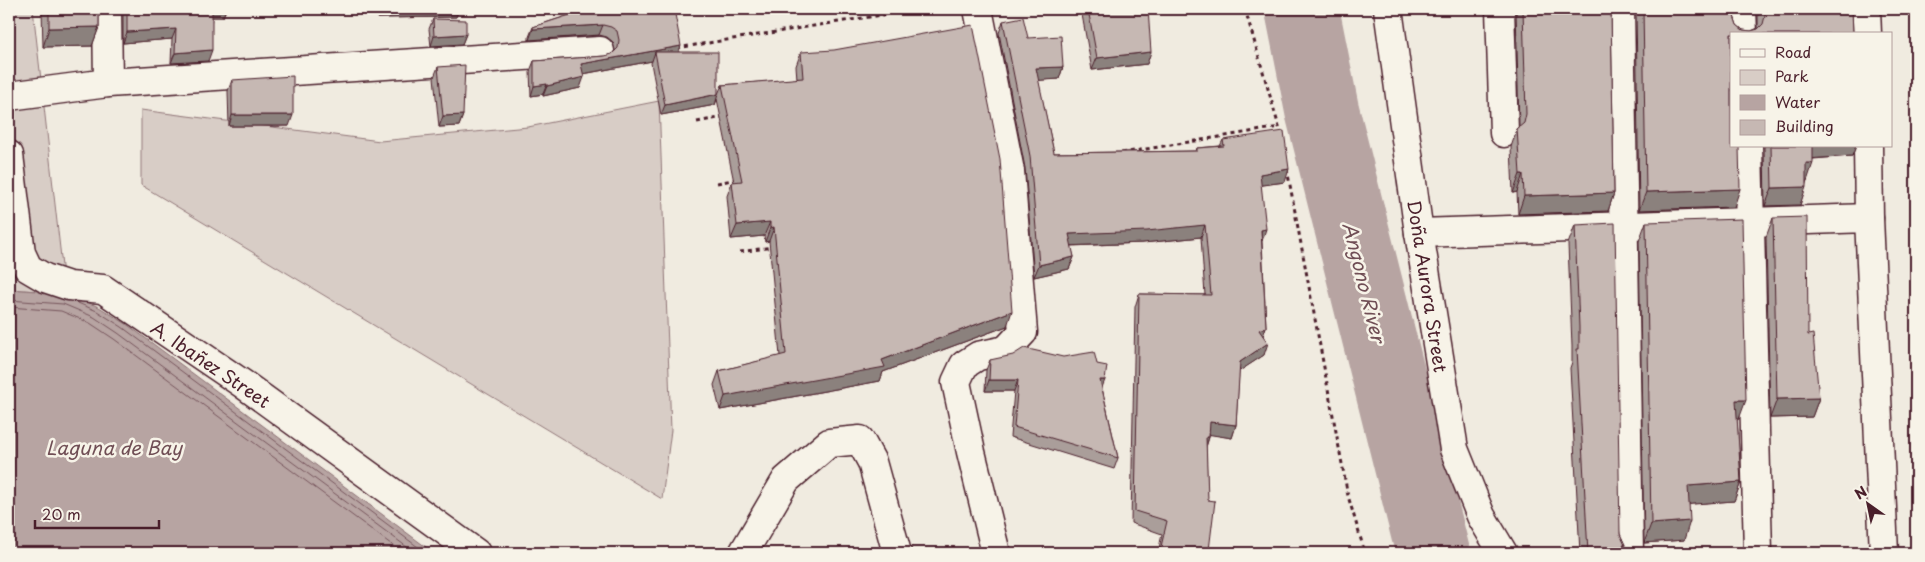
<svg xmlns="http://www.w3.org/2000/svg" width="1925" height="562" viewBox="0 0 1925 562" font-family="'Playpen Sans',sans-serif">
<rect width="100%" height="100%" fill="#f0ebe0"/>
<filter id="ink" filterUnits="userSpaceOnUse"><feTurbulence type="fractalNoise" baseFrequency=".02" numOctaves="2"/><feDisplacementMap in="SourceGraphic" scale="10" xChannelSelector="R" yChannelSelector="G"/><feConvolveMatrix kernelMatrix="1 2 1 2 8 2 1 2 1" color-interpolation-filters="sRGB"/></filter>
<g filter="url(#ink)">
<g fill="#d8cdc6" stroke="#917678">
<polygon points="9,9 33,9 65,293 9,289"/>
<polygon points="659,101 671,430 662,499 141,185 141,110 380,141 528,127"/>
</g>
<polygon fill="#b7a4a2" stroke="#8b6f72" points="9,289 65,293 99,307 125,323 434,553 9,553"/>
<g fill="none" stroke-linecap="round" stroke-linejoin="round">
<g stroke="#76545b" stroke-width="1">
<polyline points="9,300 63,304 94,317 118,333 415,553"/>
<polyline points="73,301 97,311 122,327 426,553"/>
<polyline points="9,307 61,311 90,323 114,339 403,553"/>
</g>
<polyline stroke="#b7a4a2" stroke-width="74" points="1302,9 1322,110 1433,553"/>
<defs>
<g id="street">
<polyline points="107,9 108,83"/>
<polyline points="978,9 1010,171 1023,332 1006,350 978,356 964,365 956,382 971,452 996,553"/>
<polyline points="1388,9 1419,233 1454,449 1481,516 1503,553"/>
<polyline points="1500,9 1504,133"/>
<polyline points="1620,9 1629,553"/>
<polyline points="1742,9 1743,34"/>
<polyline points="1866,9 1867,34"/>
<polyline points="9,96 108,83 600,51"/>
<polyline points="1748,146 1758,553"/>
<polyline points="1868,146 1869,218 1884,553"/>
<polyline points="9,155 21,253 28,268 45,278 69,286 103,289 243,384 476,553"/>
<polyline points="1419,233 1869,218"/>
<polyline points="743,553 786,480 829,443 860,440 872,462 897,553"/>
</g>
</defs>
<use href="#street" stroke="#4a1f2b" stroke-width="31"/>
<g stroke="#4a1f2b" stroke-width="3" stroke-dasharray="4 4" stroke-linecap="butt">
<polyline points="1245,9 1281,134"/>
<polyline points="677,48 919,9"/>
<polyline points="697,122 723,117"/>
<polyline points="1122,153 1280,127"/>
<polyline points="1287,169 1348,496 1365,553"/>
<polyline points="717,183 737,179"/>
<polyline points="740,252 772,247"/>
</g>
<use href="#street" stroke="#f7f3e8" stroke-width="28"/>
</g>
<g fill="#aa9e9a" stroke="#4a1f2b">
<polygon points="42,9 99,9 99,27 92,46 43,47"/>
<polygon points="123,9 226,9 223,17 212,17 208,61 171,63 172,39 123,43"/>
<polygon points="377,9 459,9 456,17 378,18"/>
<polygon points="588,9 678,52 718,94 722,85 797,79 796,66 801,52 1007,326 883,372 880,381 720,410 714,385 719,371 780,356 769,241 765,242 764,236 731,239 727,196 732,182 734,182 717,99 715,105 661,115 651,63 652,61 583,74 580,88 543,96 543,94 531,96 530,71 534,61 605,56 612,54 615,50 613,42 607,37 599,35 529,40 529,37 533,27"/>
<polygon points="1081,9 1148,9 1147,64 1092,70"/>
<polygon points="1516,9 1611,9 1614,193 1608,211 1518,214 1517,192 1513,193 1511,147 1517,129 1519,127"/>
<polygon points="1636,9 1734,9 1734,16 1737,25 1743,30 1751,31 1758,28 1758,9 1852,9 1853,34 1731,34 1734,207 1639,210"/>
<polygon points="433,19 466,34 462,44 431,46 429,29"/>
<polygon points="1003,21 1028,38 1063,67 1059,79 1038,80 1054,153 1196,151 1197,148 1220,146 1223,140 1285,182 1261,185 1262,241 1266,327 1263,335 1264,355 1239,371 1236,425 1232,438 1210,434 1206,447 1209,550 1228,553 1158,553 1162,534 1131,523 1135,307 1139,294 1205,295 1201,237 1143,243 1071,246 1074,257 1069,269 1034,277 1025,168 999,33"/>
<polygon points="438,67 463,115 459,126 439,127 434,77"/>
<polygon points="232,80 289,126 229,126 228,91"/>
<polygon points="1764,146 1856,146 1852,156 1813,159 1800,205 1765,206"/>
<polygon points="1773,218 1808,335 1819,398 1812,417 1770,418 1766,237"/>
<polygon points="1646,222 1739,419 1737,419 1741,482 1734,501 1689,504 1684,540 1644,543 1639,241"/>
<polygon points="1575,225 1620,534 1625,545 1623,551 1623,553 1580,553 1570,368 1572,362 1572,346 1568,244"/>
<polygon points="990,360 1102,388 1118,458 1114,469 1010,437 1014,391 985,391 986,370"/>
</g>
<g fill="#8b817d" stroke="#4a1f2b">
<polygon points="212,9 226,9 223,17 208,17"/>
<polygon points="381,9 459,9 456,17 378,18"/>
<polygon points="603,25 599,35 529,40 533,29"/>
<polygon points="99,27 92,46 43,47 49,28"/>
<polygon points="176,29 172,39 123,43 127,32"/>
<polygon points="466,34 462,44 431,46 434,36"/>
<polygon points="681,46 677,56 655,52 652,61 577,75 581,64"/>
<polygon points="212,50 208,61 171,63 175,53"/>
<polygon points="1151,52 1147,64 1092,70 1097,58"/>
<polygon points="1063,67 1059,79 1031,81 1036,68"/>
<polygon points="584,77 580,88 543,96 547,86"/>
<polygon points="547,84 543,94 531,96 534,86"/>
<polygon points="718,94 715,105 661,115 665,105"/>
<polygon points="232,115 293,115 289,126 229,126"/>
<polygon points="463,115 459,126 439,127 443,116"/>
<polygon points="1812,146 1856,146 1852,156 1807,159"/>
<polygon points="1806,163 1813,163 1807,181 1799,181"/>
<polygon points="1289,169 1285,182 1255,186 1260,174"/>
<polygon points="1520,174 1523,174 1517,192 1513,193"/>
<polygon points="1806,187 1800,205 1765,206 1772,188"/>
<polygon points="1740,189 1734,207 1639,210 1646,192"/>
<polygon points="1614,193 1608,211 1518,214 1524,196"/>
<polygon points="770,222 764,236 731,239 737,225"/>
<polygon points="1205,225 1201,237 1143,243 1064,246 1069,234"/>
<polygon points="774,227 769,241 765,242 770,228"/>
<polygon points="1266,229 1262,241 1261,230"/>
<polygon points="1074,257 1069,269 1034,277 1039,265"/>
<polygon points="1012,311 1007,326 883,372 880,381 720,410 725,396 882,360"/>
<polygon points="1266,327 1262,339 1259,330"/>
<polygon points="1268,343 1264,355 1235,374 1240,362"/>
<polygon points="989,380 1018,380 1014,391 985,391"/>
<polygon points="1100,380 1105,380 1101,390"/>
<polygon points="1819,398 1812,417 1770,418 1777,399"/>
<polygon points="1736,400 1746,400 1739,419 1729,419"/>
<polygon points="1210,422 1236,425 1232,438 1206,434"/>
<polygon points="1206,437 1209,437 1205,450"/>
<polygon points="1741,482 1734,501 1681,505 1688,486"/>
<polygon points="1690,521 1684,540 1644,543 1651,524"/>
<polygon points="1160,551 1194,551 1194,553 1159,553"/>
</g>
<g fill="#c6b8b3" stroke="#4a1f2b">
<polygon points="49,9 99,9 99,27 49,28"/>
<polygon points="127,9 212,9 212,50 175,53 176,29 127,32"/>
<polygon points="588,9 674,9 681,46 581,64 584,77 547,86 547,84 534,86 534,61 605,56 612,54 618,48 619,40 617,31 611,27 603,25 533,29 533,27"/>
<polygon points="1088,9 1148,9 1151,52 1097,58"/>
<polygon points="1523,9 1611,9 1614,193 1524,196 1523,174 1520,174 1517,129 1524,123 1526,114"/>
<polygon points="1643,9 1734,9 1734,16 1737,25 1743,30 1751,31 1758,29 1763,24 1765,16 1765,9 1852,9 1853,34 1731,34 1731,146 1739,146 1740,189 1646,192"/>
<polygon points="1023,17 1028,38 1061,36 1063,67 1036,68 1054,153 1197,151 1197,148 1224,146 1223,140 1284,131 1289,169 1260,174 1266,229 1261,230 1266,327 1259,330 1268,343 1240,362 1236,425 1210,422 1209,437 1206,437 1208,500 1215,501 1209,550 1228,553 1194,553 1194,551 1160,551 1167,521 1135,511 1139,294 1211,295 1205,225 1147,231 1069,234 1074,257 1039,265 1030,156 1003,21"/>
<polygon points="433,19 466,20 466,34 434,36"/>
<polygon points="973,25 1000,159 1012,311 882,360 885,367 725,396 719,371 786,354 774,227 770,228 770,222 737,225 732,182 742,181 722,85 803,78 801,52 834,50"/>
<polygon points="655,52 718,52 718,94 665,105"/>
<polygon points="465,65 463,115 443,116 438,67"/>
<polygon points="293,76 293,115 232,115 232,80"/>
<polygon points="1771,146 1813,146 1813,163 1806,163 1806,187 1772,188"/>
<polygon points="1807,217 1808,335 1813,334 1819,398 1777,399 1773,218"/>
<polygon points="1742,219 1746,400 1736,400 1741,482 1688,486 1690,521 1651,524 1646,222"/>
<polygon points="1615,223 1620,534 1625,545 1623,545 1623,553 1588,553 1577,349 1579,349 1579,327 1575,225"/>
<polygon points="1024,348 1063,357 1094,352 1097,364 1107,366 1105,380 1100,380 1118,458 1014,427 1018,380 989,380 990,360 1013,355"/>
</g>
</g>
<g text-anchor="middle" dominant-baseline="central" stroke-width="5" stroke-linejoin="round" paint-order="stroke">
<g font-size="18" fill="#4a1f2b" stroke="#f7f3e8">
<text transform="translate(1428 286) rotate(81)">Doña Aurora Street</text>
<text transform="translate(211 364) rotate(34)">A. Ibañez Street</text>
</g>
<g font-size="19" font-style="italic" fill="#704e55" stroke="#f7f3e8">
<text transform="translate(1365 282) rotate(76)">Angono River</text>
<text x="114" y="447">Laguna de Bay</text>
</g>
</g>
<rect width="1925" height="562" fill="none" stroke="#f7f3e8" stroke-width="30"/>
<rect x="15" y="15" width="1895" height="532" fill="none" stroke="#4a1f2b" stroke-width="2" filter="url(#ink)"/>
<rect x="1730" y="32" width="162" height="115" fill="#f7f3e8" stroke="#b29e9c"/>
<rect x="1740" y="49" width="25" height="8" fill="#f7f3e8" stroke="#b29e9c"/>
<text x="1775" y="58" font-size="15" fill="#4a1f2b">Road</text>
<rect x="1740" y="70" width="25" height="15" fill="#d8cdc6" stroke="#b29e9c"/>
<text x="1775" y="82" font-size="15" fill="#4a1f2b">Park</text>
<rect x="1740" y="95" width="25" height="15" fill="#b7a4a2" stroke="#b29e9c"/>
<text x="1775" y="108" font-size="15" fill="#4a1f2b">Water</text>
<rect x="1740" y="120" width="25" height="15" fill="#c6b8b3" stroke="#b29e9c"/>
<text x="1775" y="132" font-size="15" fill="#4a1f2b">Building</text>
<g transform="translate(1868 504) rotate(327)" stroke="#f7f3e8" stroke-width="4" paint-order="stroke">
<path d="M0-4L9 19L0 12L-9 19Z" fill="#4a1f2b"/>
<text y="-8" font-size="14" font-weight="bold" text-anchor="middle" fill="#4a1f2b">N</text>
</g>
<path d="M35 520v8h124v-8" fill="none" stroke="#4a1f2b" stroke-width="2.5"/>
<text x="42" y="520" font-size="15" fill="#4a1f2b" stroke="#f7f3e8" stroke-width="4" paint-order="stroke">20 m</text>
</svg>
